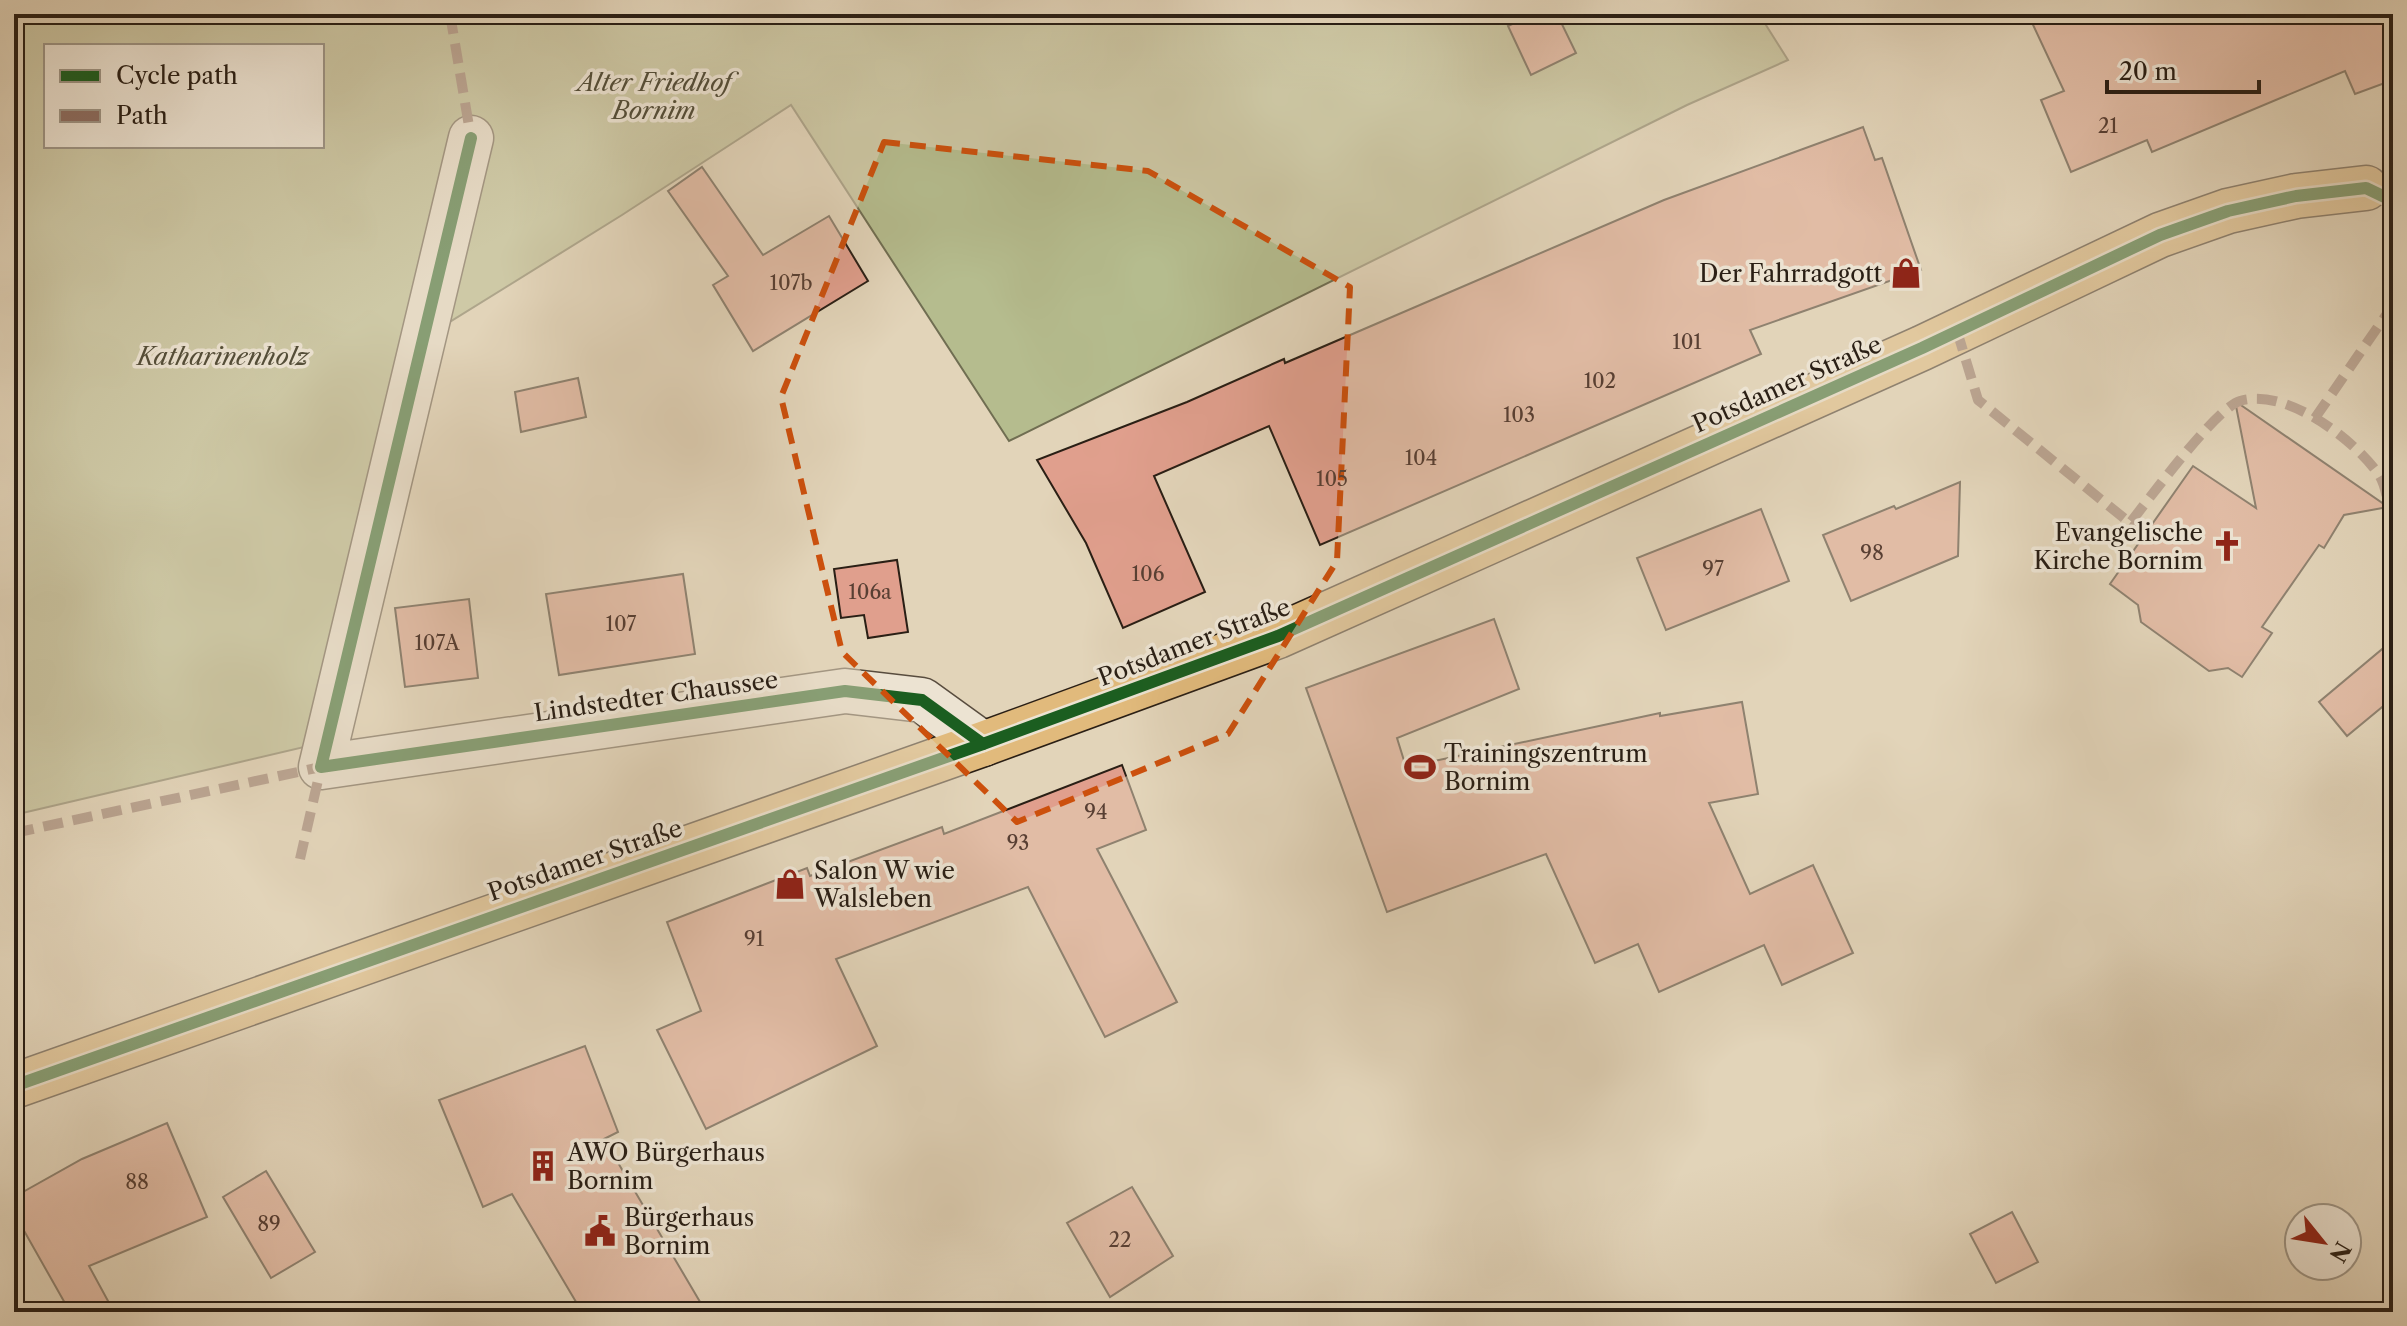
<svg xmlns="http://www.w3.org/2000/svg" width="2407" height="1326" viewBox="0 0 2407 1326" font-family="'Libre Caslon Text',serif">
<rect width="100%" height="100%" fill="#e2d4b9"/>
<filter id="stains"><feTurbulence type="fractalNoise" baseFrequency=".0025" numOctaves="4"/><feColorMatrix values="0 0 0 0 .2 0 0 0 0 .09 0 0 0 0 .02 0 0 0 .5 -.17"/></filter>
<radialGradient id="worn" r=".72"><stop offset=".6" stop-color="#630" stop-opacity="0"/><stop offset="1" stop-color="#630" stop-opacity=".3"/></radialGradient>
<path fill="#b5bc8e" stroke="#706e52" stroke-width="2" fill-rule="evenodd" d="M14,14H1759L1788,60L1687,105L1009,441L791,105L622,215L445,325L347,737L14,815ZM46,46H322V146H46Z"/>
<g fill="#e09f8d" stroke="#2a1f15" stroke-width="2">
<polygon points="1534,14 1557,14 1576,53 1531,75 1508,26"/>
<polygon points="2028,14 2393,14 2393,80 2355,94 2345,71 2152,152 2147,140 2071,172 2041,100 2064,91"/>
<polygon points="1863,127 1875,160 1882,158 1921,270 1750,330 1761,354 1320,545 1269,426 1154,476 1205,592 1123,628 1086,543 1037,460 1187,402 1284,359 1285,363 1664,200"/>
<polygon points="702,167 763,255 829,216 868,281 753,351 713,285 728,276 668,191"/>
<polygon points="578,378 586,417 521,432 515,392"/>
<polygon points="2235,401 2388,507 2344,515 2324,548 2319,545 2262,627 2272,633 2242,677 2228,668 2209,671 2141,622 2138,605 2110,584 2193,466 2256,508"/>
<polygon points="1960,482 1958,556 1851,601 1823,535 1894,506 1896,509"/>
<polygon points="1761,509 1789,581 1666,630 1637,558"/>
<polygon points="897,560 908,632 868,638 864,615 841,618 834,569"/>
<polygon points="683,574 695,654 559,675 546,594"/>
<polygon points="469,599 478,678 405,687 395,608"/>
<polygon points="1494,619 1519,689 1397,738 1406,767 1660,713 1660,716 1742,702 1758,794 1709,803 1750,894 1813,865 1853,953 1782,985 1764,945 1659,992 1638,944 1595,963 1546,854 1387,912 1306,688"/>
<polygon points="2393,640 2393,698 2347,736 2319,702"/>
<polygon points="1122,765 1146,830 1097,849 1177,1002 1105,1037 1028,887 836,959 877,1046 706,1129 657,1030 701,1011 667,922 807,868 810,876 942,827 944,834"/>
<polygon points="585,1046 618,1132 604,1139 706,1312 582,1312 512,1194 483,1207 439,1100"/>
<polygon points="167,1123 207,1217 89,1266 114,1312 70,1312 14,1213 14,1197 82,1159"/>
<polygon points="266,1171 315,1252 271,1278 223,1197"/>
<polygon points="1132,1187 1173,1256 1110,1297 1067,1223"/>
<polygon points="2012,1212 2038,1262 1996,1283 1970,1234"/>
</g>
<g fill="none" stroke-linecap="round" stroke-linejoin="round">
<defs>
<polyline id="minor" points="471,138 321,767 845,691 922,700 983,744"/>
<polyline id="major" points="14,1086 983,744 1278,636 1922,348 2160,235 2228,211 2296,196 2366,188"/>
</defs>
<use href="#minor" stroke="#584c3e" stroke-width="47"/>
<use href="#major" stroke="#2a1f15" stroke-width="47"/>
<use href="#minor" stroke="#ece3d2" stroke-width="44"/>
<use href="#major" stroke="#e1ba7c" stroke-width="44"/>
<g stroke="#8d6e63" stroke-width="10" stroke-dasharray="20 10" stroke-linecap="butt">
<polyline points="450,14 471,138"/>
<path d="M1957,331L1978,400L2130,523C2149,499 2216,408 2240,401C2286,387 2355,440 2379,475C2387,487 2388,508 2392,522"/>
<polyline points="2315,418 2393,305"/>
<polyline points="2130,523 2145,535"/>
<polyline points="14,833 321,767 300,859"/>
</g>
<defs>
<g id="cycleway">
<polyline points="471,138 321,767 845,691 922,700 983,744"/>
<polyline points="14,1086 983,744 1278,636 1922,348 2160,235 2228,211 2296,196 2366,188 2393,201"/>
</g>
</defs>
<use href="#cycleway" stroke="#ece3d2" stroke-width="17"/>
<use href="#cycleway" stroke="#1b5e20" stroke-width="12"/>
</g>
<path d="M0 0H2407V1326H0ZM884,142L1148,171L1350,287L1337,561L1228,734L1017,822L842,652L781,397Z" fill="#e2d4b9" fill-opacity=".55" fill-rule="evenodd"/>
<path fill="none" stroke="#cc500d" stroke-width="6" stroke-dasharray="16 10" stroke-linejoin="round" d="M884,142L1148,171L1350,287L1337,561L1228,734L1017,822L842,652L781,397Z"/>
<defs>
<symbol id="shop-bare" viewBox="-9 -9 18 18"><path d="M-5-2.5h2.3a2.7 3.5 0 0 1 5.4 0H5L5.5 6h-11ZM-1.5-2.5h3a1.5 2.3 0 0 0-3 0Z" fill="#8f2418" stroke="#ece3d2" stroke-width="2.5" paint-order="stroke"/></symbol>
<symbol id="church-bare" viewBox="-9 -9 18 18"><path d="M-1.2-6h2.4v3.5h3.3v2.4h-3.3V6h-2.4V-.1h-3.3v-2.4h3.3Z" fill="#8f2418" stroke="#ece3d2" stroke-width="2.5" paint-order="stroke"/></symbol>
<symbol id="stadium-bare" viewBox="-9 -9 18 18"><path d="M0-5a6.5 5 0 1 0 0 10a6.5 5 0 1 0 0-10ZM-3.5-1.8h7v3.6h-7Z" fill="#8f2418" stroke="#ece3d2" stroke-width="2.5" paint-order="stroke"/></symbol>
<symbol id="building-bare" viewBox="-9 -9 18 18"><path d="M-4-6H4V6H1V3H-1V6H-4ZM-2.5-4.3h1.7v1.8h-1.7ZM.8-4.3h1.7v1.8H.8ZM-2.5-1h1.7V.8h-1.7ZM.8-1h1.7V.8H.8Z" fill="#8f2418" stroke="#ece3d2" stroke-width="2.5" paint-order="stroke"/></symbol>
<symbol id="civic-bare" viewBox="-9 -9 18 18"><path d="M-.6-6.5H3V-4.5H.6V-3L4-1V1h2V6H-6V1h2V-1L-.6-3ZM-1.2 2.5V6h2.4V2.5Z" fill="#8f2418" stroke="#ece3d2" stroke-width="2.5" paint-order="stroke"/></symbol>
</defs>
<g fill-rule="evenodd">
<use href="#shop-bare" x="1884" y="251" width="44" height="44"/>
<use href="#church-bare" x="2205" y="524" width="44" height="44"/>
<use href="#stadium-bare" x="1398" y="745" width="44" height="44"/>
<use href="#shop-bare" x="768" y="862" width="44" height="44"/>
<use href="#building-bare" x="521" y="1144" width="44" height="44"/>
<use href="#civic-bare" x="578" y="1209" width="44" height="44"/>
</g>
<g text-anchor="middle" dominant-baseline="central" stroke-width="7" stroke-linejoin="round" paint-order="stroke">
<g font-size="20" fill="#583f33">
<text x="2108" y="126">21</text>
<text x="791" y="283">107b</text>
<text x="1687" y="342">101</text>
<text x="1600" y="381">102</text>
<text x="1519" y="415">103</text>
<text x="1421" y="458">104</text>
<text x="1332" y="479">105</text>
<text x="1872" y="553">98</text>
<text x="1713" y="569">97</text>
<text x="1148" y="574">106</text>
<text x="870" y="592">106a</text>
<text x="621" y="624">107</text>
<text x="437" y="643">107A</text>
<text x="1096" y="812">94</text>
<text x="1018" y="843">93</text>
<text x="754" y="939">91</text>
<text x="137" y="1182">88</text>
<text x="269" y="1224">89</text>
<text x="1120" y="1240">22</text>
</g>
<g font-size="24" font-style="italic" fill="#544e39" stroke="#ece3d2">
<text x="654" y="82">Alter Friedhof<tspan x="654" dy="28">Bornim</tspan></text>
<text x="223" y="356">Katharinenholz</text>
</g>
<g font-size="24" fill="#2a1f15" stroke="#ece3d2" text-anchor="start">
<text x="1882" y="273" text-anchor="end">Der Fahrradgott</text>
<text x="2203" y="532" text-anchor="end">Evangelische<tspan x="2203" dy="28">Kirche Bornim</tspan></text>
<text x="1444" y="753">Trainingszentrum<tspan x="1444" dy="28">Bornim</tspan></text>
<text x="814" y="870">Salon W wie<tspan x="814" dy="28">Walsleben</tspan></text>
<text x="567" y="1152">AWO Bürgerhaus<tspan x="567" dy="28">Bornim</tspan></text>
<text x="624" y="1217">Bürgerhaus<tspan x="624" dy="28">Bornim</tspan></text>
</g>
<g font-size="24" fill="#2a1f15" stroke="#ece3d2">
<text transform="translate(1787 384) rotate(-24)">Potsdamer Straße</text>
<text transform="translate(1194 642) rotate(-21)">Potsdamer Straße</text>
<text transform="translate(656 696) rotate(-8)">Lindstedter Chaussee</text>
<text transform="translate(585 860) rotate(-19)">Potsdamer Straße</text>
</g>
</g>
<rect width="2407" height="1326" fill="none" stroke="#e2d4b9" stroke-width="48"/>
<rect x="16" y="16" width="2375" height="1294" fill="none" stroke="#2a1f15" stroke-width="4"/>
<rect x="24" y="24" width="2359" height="1278" fill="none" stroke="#2a1f15" stroke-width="2"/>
<rect x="44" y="44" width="280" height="104" fill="#ece3d2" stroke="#9e9586" stroke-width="2"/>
<rect x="60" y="70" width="40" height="12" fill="#1b5e20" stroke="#9e9586" stroke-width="2"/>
<text x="116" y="84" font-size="24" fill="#2a1f15">Cycle path</text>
<rect x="60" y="110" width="40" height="12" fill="#8d6e63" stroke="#9e9586" stroke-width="2"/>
<text x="116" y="124" font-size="24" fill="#2a1f15">Path</text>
<g transform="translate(2323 1242) rotate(120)"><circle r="38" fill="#ece3d2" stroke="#9e9586" stroke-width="2"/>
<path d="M0-6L14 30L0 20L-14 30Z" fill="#8f2418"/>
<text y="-12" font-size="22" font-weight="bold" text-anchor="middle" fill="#2a1f15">N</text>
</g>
<path d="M2107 80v12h152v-12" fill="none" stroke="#2a1f15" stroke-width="4"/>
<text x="2119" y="80" font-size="24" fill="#2a1f15" stroke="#ece3d2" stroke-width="6" paint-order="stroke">20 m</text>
<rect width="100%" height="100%" filter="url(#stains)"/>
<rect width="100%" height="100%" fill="url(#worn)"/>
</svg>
